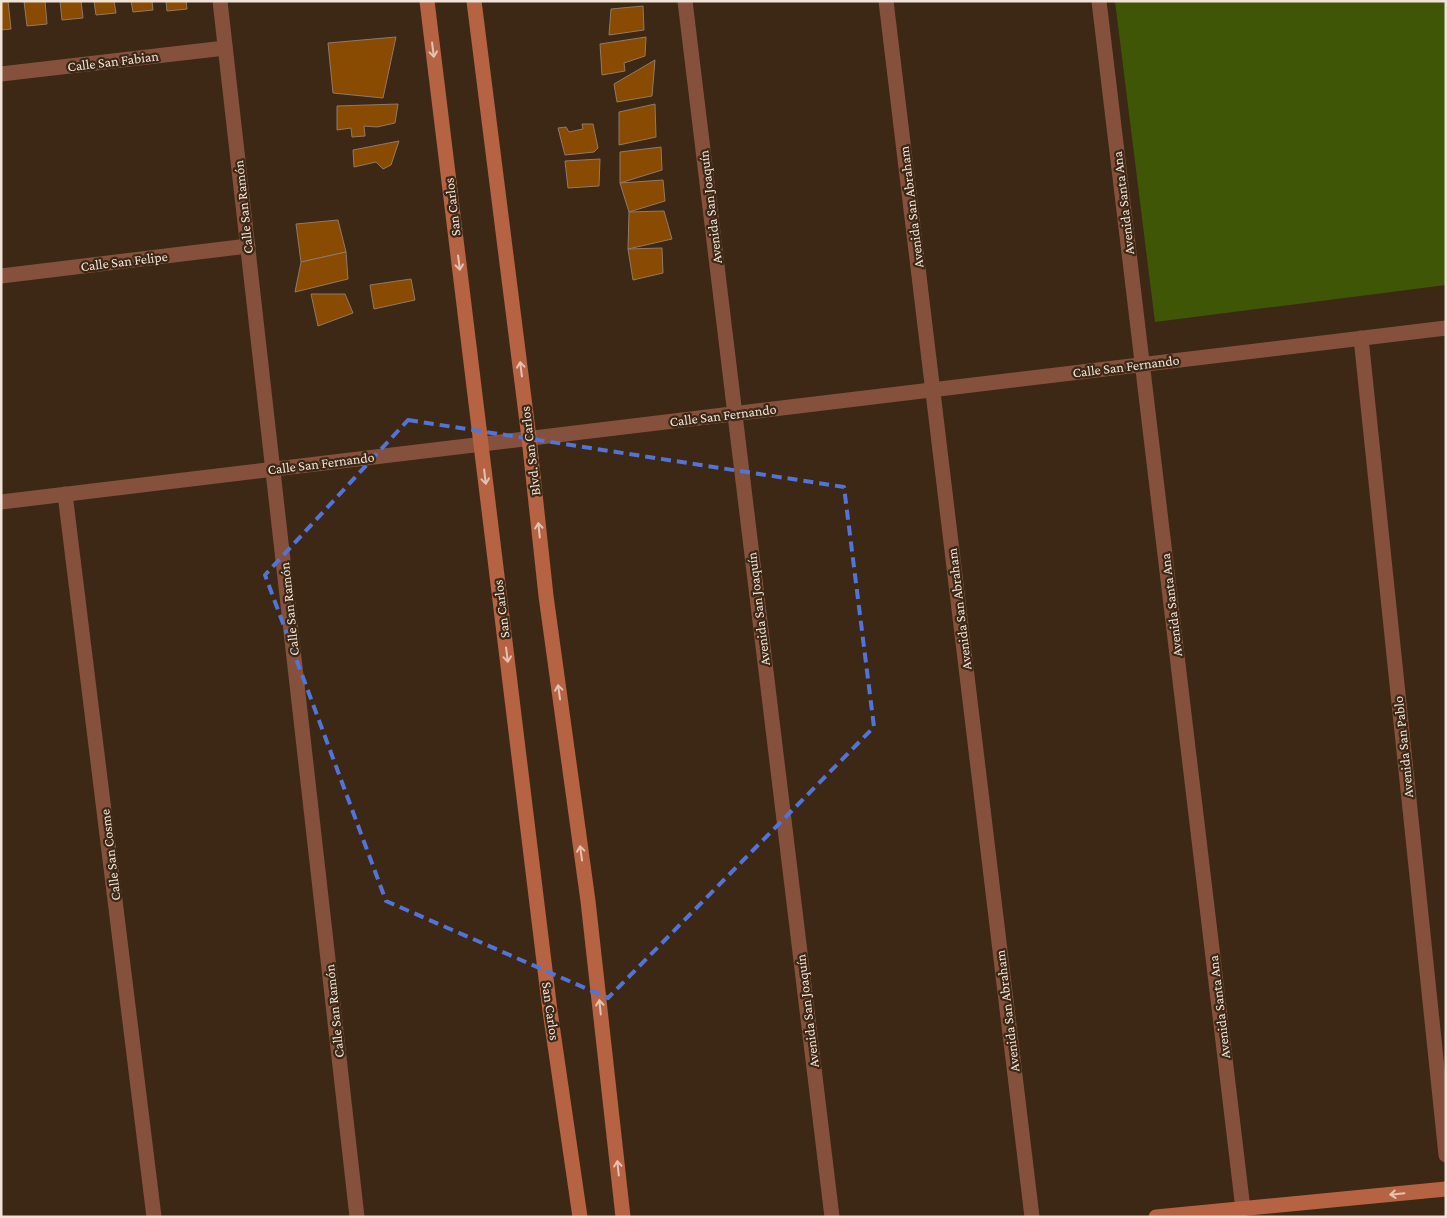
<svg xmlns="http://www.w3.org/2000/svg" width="1447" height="1218" viewBox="0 0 1447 1218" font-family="'Crimson Pro',serif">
<rect width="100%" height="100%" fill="#3d2816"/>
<polygon fill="#405607" points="1115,1 1446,1 1446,285 1155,322"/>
<g fill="#884b01" stroke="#927965">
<polygon points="1,1 8,1 11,29 1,30"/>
<polygon points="24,1 45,1 47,24 27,26"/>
<polygon points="60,1 81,1 83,18 62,20"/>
<polygon points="94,1 114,1 116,13 96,15"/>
<polygon points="131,1 152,1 153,10 133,12"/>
<polygon points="166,1 186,1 187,9 167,11"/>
<polygon points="643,6 644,30 609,35 611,9"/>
<polygon points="396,37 383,98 333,93 328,43"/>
<polygon points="646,37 645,56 624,63 625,71 602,75 600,44"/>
<polygon points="655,60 652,96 617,102 614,84"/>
<polygon points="398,104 395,123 377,127 364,126 365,136 352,137 351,128 337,130 337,106"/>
<polygon points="655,104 656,137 619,145 619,112"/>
<polygon points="582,124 593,124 598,148 594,152 565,155 558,128 566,127 569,132 583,129"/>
<polygon points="399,141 391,165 383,169 376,162 354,167 353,150"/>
<polygon points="661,147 662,170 620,183 620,152"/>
<polygon points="600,159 599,186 568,188 565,161"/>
<polygon points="663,180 665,201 629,212 620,183"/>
<polygon points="664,211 672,239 628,249 629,212"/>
<polygon points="338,220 346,252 301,262 296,224"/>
<polygon points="662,248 663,273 633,280 628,249"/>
<polygon points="346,252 348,279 295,292 301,262"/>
<polygon points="411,279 415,300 374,309 370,285"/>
<polygon points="311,294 345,294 353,313 318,326"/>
</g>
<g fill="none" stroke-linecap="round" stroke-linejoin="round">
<g stroke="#85513d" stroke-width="15">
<polyline points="220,1 357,1217"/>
<polyline points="685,1 832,1217"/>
<polyline points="886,1 1032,1217"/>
<polyline points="1099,1 1243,1209"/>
<polyline points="1,74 225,48"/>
<polyline points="1,276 248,246"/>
<polyline points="1361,338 1446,1155"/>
<polyline points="65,494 154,1217"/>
<polyline points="1,502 1446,328"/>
</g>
<g stroke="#b66343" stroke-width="15">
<polyline points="427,1 550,1011 580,1217"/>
<polyline points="474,1 529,438 546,596 588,901 623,1217"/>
<polyline points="1156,1217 1446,1189"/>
</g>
</g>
<defs><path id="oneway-shaft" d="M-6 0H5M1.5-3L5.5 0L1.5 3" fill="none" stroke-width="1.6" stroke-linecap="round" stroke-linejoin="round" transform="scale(1.25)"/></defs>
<g stroke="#e2c3b3">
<use href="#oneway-shaft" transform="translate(433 50) rotate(83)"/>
<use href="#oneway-shaft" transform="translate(459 263) rotate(83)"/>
<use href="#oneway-shaft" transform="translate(521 369) rotate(-97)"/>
<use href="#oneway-shaft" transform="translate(485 477) rotate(83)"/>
<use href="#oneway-shaft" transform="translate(539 530) rotate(-96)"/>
<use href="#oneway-shaft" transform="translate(507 655) rotate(83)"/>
<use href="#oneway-shaft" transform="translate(559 692) rotate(-98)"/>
<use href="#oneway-shaft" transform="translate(581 853) rotate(-98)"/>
<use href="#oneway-shaft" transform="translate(600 1007) rotate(-96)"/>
<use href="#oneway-shaft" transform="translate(618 1168) rotate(-96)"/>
<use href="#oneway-shaft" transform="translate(1397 1194) rotate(174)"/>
</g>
<path fill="none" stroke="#5273d8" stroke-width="4" stroke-dasharray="10 6" stroke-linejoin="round" d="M408,420L844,487L874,727L608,998L386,901L265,575Z"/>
<g text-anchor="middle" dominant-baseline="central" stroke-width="4.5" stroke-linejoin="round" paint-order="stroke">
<g font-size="14" fill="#f1e3d8" stroke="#3d2816">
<text transform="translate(113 61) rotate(-7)">Calle San Fabian</text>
<text transform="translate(1123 203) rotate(-97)">Avenida Santa Ana</text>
<text transform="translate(243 207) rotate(-96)">Calle San Ramón</text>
<text transform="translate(452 207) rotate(-97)">San Carlos</text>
<text transform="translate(710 207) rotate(-97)">Avenida San Joaquín</text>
<text transform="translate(911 207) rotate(-97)">Avenida San Abraham</text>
<text transform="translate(124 261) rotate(-7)">Calle San Felipe</text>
<text transform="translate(1126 366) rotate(-7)">Calle San Fernando</text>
<text transform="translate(723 415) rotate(-7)">Calle San Fernando</text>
<text transform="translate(530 451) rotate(-97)">Blvd. San Carlos</text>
<text transform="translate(321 463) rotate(-7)">Calle San Fernando</text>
<text transform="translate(1171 605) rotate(-97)">Avenida Santa Ana</text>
<text transform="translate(289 609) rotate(-96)">Calle San Ramón</text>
<text transform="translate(501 609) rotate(-97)">San Carlos</text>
<text transform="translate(758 609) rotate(-97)">Avenida San Joaquín</text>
<text transform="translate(959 609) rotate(-97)">Avenida San Abraham</text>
<text transform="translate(1403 747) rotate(-96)">Avenida San Pablo</text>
<text transform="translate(110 855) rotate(-97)">Calle San Cosme</text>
<text transform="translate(1219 1007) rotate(-97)">Avenida Santa Ana</text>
<text transform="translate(334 1011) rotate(-96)">Calle San Ramón</text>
<text transform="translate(551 1011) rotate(82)">San Carlos</text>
<text transform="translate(807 1011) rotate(-97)">Avenida San Joaquín</text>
<text transform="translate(1007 1011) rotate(-97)">Avenida San Abraham</text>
</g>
</g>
<rect width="1447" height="1218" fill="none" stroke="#f1e3d8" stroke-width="5"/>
</svg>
